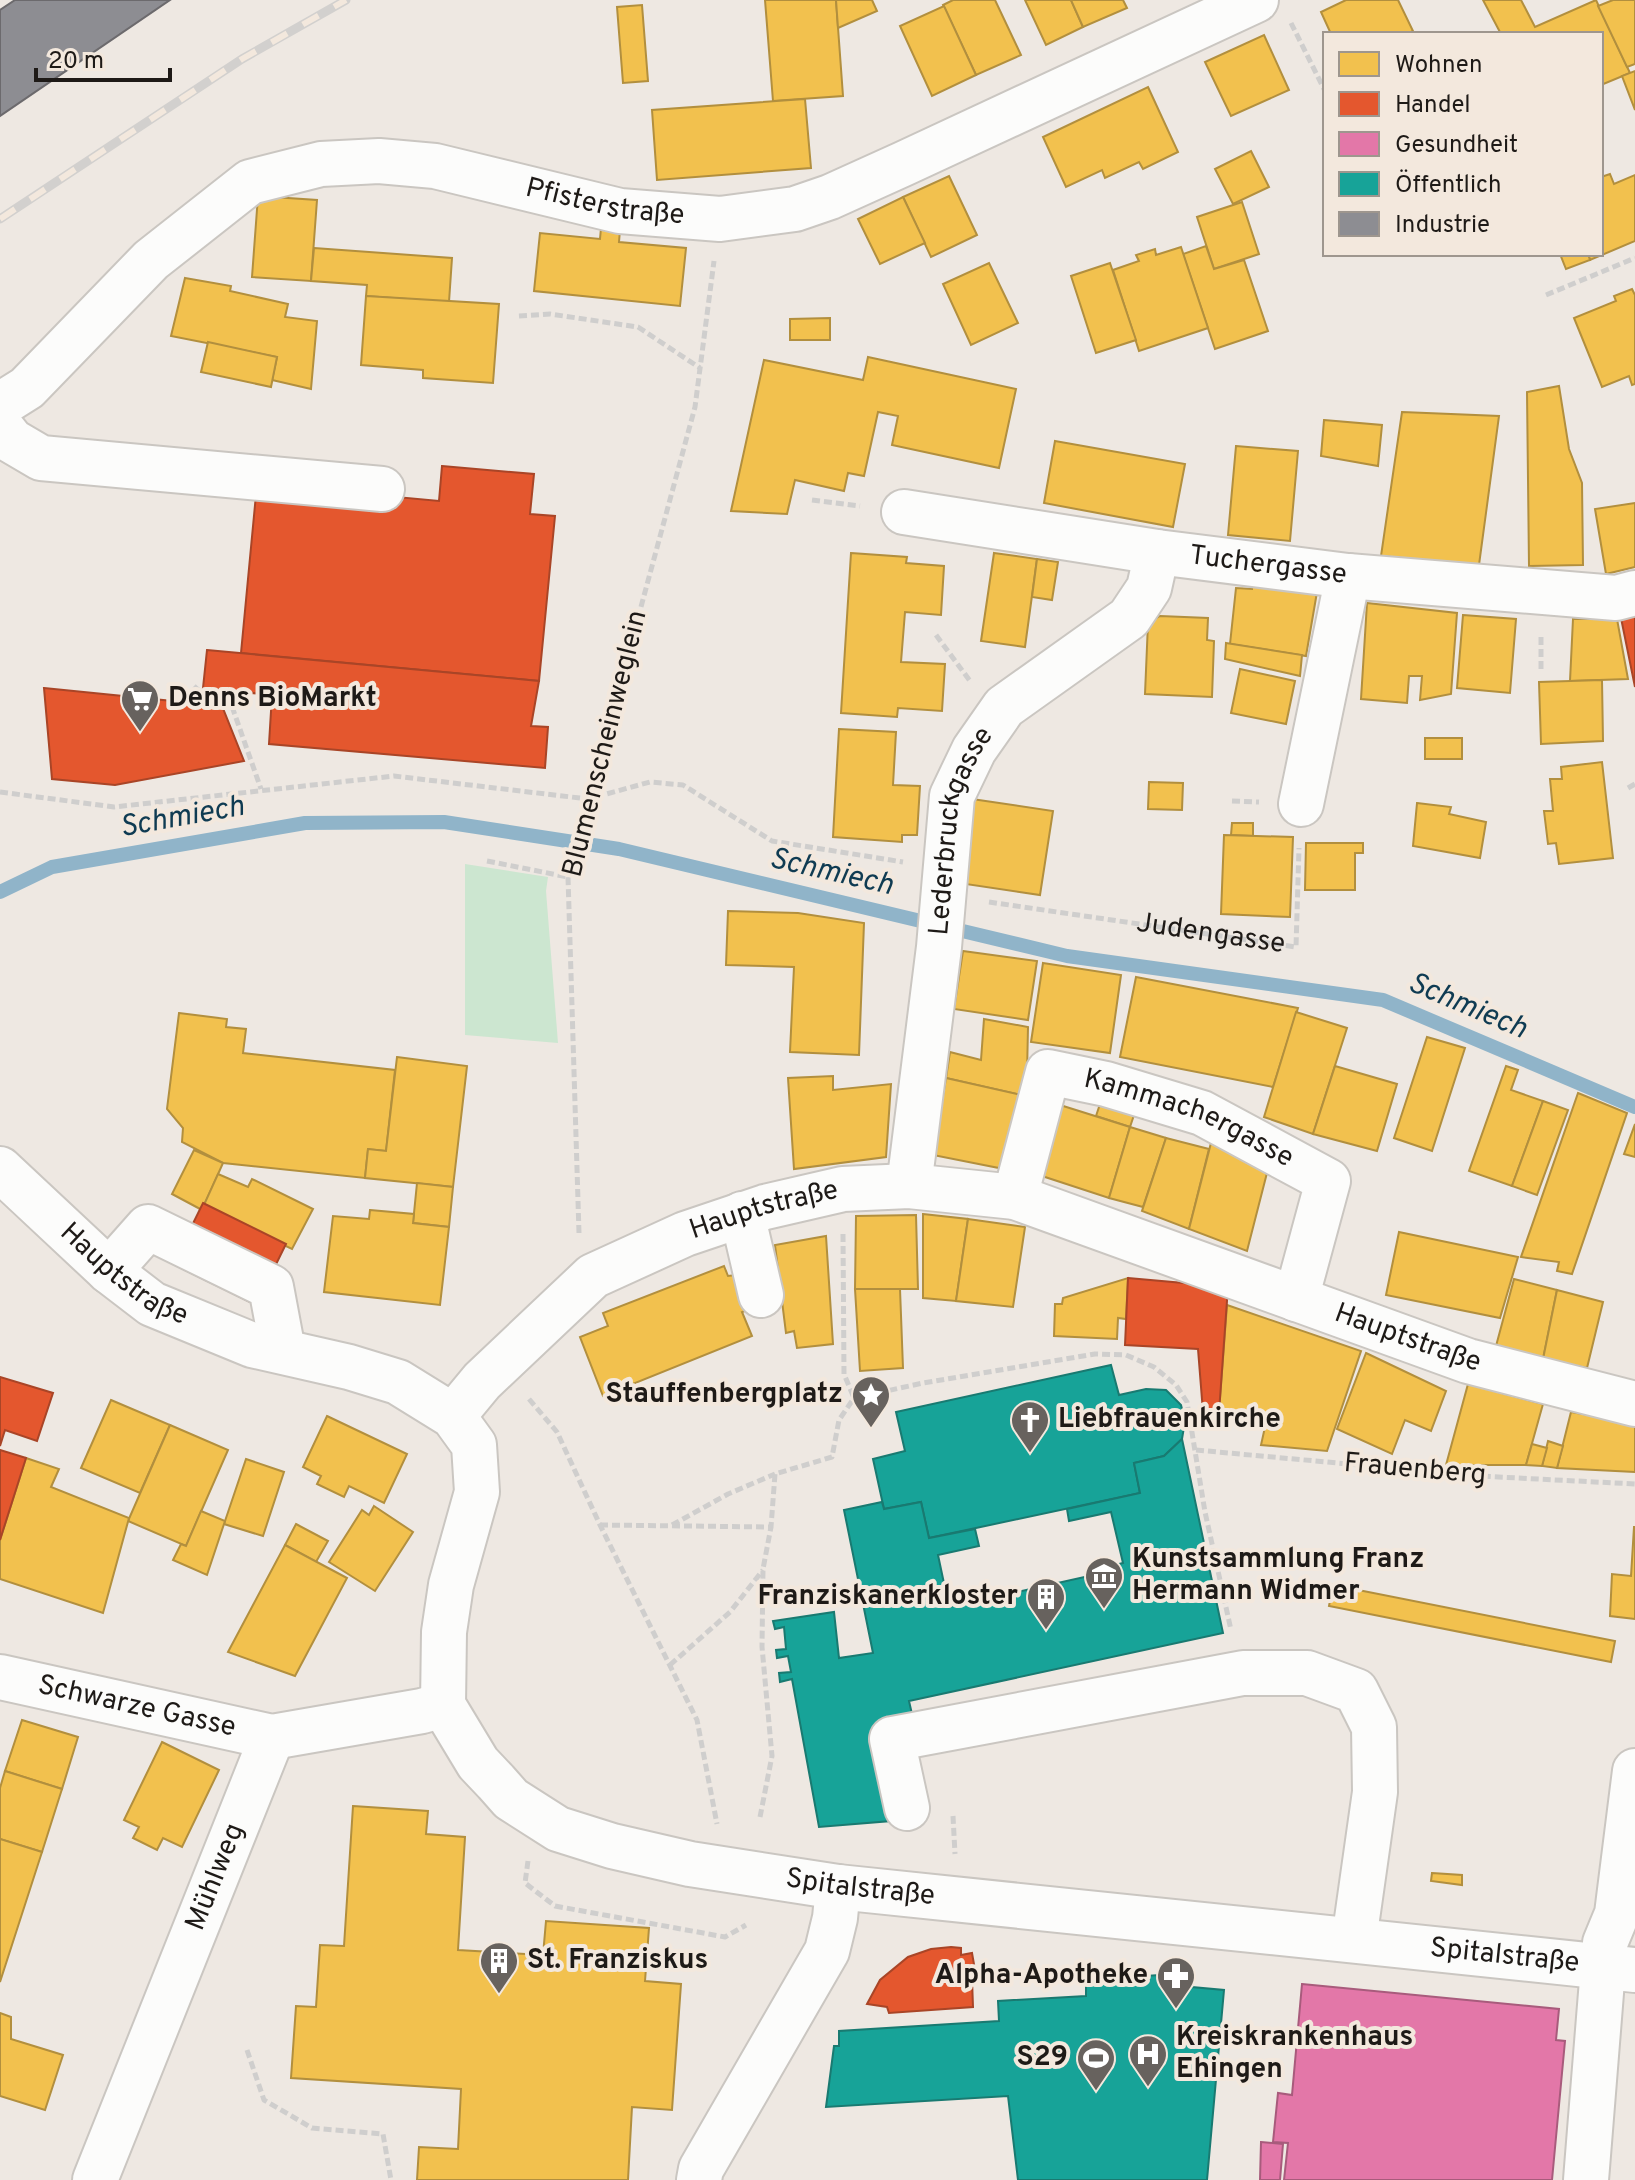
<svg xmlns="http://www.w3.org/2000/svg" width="1635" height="2180" viewBox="0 0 1635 2180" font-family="Overpass,sans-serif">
<rect width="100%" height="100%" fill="#eee8e2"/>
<polygon fill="#cce6d0" points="465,864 548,877 546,891 558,1043 465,1035"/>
<g fill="#f2c14e" stroke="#b28f3e" stroke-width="2">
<polygon points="765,0 836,0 843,96 773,101"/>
<polygon points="836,0 872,0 877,11 838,28"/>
<polygon points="953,0 995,0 1021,55 976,75 943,5"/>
<polygon points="1025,0 1071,0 1083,27 1046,45"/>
<polygon points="1071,0 1123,0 1127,8 1083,27"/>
<polygon points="1346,0 1398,0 1413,31 1407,34 1331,34 1321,12"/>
<polygon points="1483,0 1521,0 1535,27 1596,0 1630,73 1601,85 1601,34 1501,34"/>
<polygon points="1613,0 1635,0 1635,64 1627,67 1598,6"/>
<polygon points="642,5 648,81 623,83 617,7"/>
<polygon points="944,6 976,75 932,96 900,26"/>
<polygon points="1264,35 1289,90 1231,116 1205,62"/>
<polygon points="1635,71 1635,110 1622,76"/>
<polygon points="1148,87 1178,152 1143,169 1139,162 1105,178 1102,170 1066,187 1043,137"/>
<polygon points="805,99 811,168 657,180 652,110"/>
<polygon points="1251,151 1269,187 1233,204 1215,169"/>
<polygon points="1610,174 1614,184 1635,175 1635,241 1590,260 1588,254 1601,254 1601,177"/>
<polygon points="949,176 977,235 931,257 903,197"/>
<polygon points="258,196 317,200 311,281 252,277"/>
<polygon points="903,197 925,243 880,264 858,219"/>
<polygon points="1242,202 1259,254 1214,269 1197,217"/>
<polygon points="601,228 620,230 619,242 686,248 680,306 534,291 540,233 600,239"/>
<polygon points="1206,246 1214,269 1244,260 1268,331 1215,349 1183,254"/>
<polygon points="1181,247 1208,328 1139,351 1113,270 1139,261 1136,255 1155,249 1156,255"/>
<polygon points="314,248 452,258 449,302 366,296 367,285 311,281"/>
<polygon points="1560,254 1588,254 1590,260 1566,269"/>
<polygon points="989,263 1018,323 971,345 943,284"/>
<polygon points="1110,263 1136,340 1096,353 1071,276"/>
<polygon points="185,278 231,286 230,291 288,304 285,317 317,321 311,389 272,380 277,357 171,336"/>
<polygon points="1632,289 1635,295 1635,384 1632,385 1629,376 1602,387 1574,318 1616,301 1614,296"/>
<polygon points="366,296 499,304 493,383 423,378 423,370 361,365"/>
<polygon points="830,318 830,340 790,340 790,319"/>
<polygon points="208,342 277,357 271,387 201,372"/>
<polygon points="868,357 1016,389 999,468 892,445 898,416 878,412 864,476 848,473 844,491 795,480 787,514 731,511 764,360 863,380"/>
<polygon points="1559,386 1569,449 1582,483 1583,565 1529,566 1527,392"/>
<polygon points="1402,412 1499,416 1479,565 1381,556"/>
<polygon points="1324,420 1382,425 1378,466 1321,456"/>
<polygon points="1055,441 1185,464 1173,527 1044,503"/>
<polygon points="1236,446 1298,451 1290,541 1228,535"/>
<polygon points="1635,503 1635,567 1606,574 1595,509"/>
<polygon points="851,553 907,557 906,563 944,566 941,615 905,612 901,662 945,664 942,711 898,708 897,717 841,713"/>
<polygon points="994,553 1037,559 1025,647 981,641"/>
<polygon points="1037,559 1058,562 1052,600 1032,597"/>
<polygon points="1252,584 1317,592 1306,656 1230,644 1236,588 1252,589"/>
<polygon points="1367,603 1457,613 1451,694 1420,700 1422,676 1409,676 1407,703 1361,699"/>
<polygon points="1463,615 1516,619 1510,693 1457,688"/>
<polygon points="1160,616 1208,618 1207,640 1214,641 1212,697 1145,694 1148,623"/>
<polygon points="1573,619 1617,619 1628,679 1570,681"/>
<polygon points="1226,643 1302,655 1300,676 1225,659"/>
<polygon points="1240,669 1295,681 1286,724 1231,713"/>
<polygon points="1602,680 1603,741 1541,744 1539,682"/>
<polygon points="839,729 896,732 893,785 920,786 917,835 902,835 902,842 833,837"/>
<rect x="1425" y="738" width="37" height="21"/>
<polygon points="1602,762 1613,858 1559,864 1556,843 1548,844 1544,811 1553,811 1550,779 1562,779 1561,767"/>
<polygon points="1149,782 1183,783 1182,810 1148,809"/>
<polygon points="972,799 1053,811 1040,895 959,883"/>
<polygon points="1417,803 1451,807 1449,814 1486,822 1480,858 1413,846"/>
<polygon points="1232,823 1253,823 1253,836 1231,835"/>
<polygon points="1224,835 1293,837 1290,917 1221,914"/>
<polygon points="1306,843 1363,843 1363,853 1355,853 1355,890 1305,890"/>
<polygon points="728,911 798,913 864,923 859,1055 790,1052 794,967 726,965"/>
<polygon points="963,951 1037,961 1028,1020 954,1009"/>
<polygon points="1043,963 1121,975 1110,1053 1031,1042"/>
<polygon points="1136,977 1298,1008 1273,1087 1120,1057"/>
<polygon points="1296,1012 1347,1028 1313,1134 1264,1117"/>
<polygon points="179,1013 227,1019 226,1027 246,1029 243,1053 395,1070 386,1151 368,1149 365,1178 223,1163 182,1142 183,1128 167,1109"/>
<polygon points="984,1019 1028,1027 1027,1074 1021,1095 946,1078 950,1052 981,1060"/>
<polygon points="1427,1037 1465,1048 1432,1151 1394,1138"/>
<polygon points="397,1057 467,1066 453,1187 365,1178 368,1149 386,1151"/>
<polygon points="1335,1066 1397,1084 1377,1151 1313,1134"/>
<polygon points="1506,1066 1518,1070 1511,1090 1543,1101 1512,1186 1469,1171"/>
<polygon points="833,1076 833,1090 891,1084 886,1157 794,1169 788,1078"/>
<polygon points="946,1078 1021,1095 1004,1169 933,1155"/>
<polygon points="1104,1092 1138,1103 1130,1127 1096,1116"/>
<polygon points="1578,1093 1627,1113 1572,1274 1557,1271 1559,1262 1521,1257"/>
<polygon points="1543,1101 1568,1110 1537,1195 1512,1186"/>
<polygon points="1060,1105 1130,1127 1109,1198 1039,1175"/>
<polygon points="1635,1124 1635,1157 1624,1154"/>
<polygon points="1130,1127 1166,1138 1143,1207 1109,1198"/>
<polygon points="1166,1138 1209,1149 1189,1229 1142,1211"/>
<polygon points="1212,1139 1269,1165 1247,1251 1189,1229"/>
<polygon points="194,1150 223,1163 202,1210 172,1194"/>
<polygon points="218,1174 248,1187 252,1179 313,1209 292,1249 203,1207"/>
<polygon points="417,1183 453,1187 449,1227 413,1223"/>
<polygon points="370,1210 414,1214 413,1223 449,1227 440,1305 324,1292 333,1216 369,1219"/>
<polygon points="923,1214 968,1219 956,1301 923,1298"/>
<polygon points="916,1215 918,1289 855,1289 856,1216"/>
<polygon points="968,1219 1025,1227 1013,1307 956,1301"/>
<polygon points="1399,1232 1518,1257 1500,1318 1386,1295"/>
<polygon points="826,1236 833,1344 797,1348 794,1331 786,1333 775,1245"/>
<polygon points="724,1266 728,1276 744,1274 753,1308 742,1312 752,1336 603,1396 580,1337 608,1326 603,1313"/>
<polygon points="1128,1278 1126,1319 1118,1318 1117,1339 1054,1336 1055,1304 1062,1304 1063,1298"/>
<polygon points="1514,1279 1557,1290 1543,1359 1496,1346"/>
<polygon points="855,1289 900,1289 903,1368 860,1371"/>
<polygon points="1557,1290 1603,1302 1587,1368 1543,1359"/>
<polygon points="1227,1305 1361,1351 1327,1451 1261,1445 1265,1427 1219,1412"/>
<polygon points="1366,1353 1446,1391 1431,1431 1405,1420 1392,1454 1337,1429"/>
<polygon points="1468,1384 1543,1404 1526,1465 1446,1465"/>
<polygon points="111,1400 170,1425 140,1493 81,1468"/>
<polygon points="1571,1412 1635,1423 1635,1472 1557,1468"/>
<polygon points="327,1416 407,1454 384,1503 349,1486 344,1497 317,1484 321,1476 303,1467"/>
<polygon points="170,1425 228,1450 186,1546 128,1521"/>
<polygon points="1548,1441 1563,1446 1557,1468 1542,1466"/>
<polygon points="1532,1444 1547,1448 1542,1466 1526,1465"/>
<polygon points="26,1458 59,1469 51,1487 129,1518 103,1613 0,1579 0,1540"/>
<polygon points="246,1459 284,1472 263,1536 224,1524"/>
<polygon points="374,1506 413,1532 375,1591 329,1562 362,1510 369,1515"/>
<polygon points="201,1511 225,1521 207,1575 173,1560 181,1544 186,1546"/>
<polygon points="296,1524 328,1541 316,1562 285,1545"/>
<polygon points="1634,1527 1635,1527 1635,1619 1610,1616 1612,1574 1631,1576"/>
<polygon points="285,1545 347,1578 295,1676 228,1652"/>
<polygon points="1333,1585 1615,1641 1611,1662 1329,1606"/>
<polygon points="22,1720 78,1737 62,1789 5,1771"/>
<polygon points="162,1742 219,1770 182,1847 163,1838 157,1850 133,1838 139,1827 124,1820"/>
<polygon points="5,1771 62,1789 42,1852 0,1839 0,1788"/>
<polygon points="353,1806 428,1811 426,1834 465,1837 458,1950 543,1955 546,1921 649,1928 645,1981 681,1984 672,2110 632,2107 628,2180 417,2180 419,2147 458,2149 461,2089 291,2078 296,2006 316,2007 320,1945 344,1946"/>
<polygon points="0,1839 42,1852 0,1982"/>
<polygon points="1432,1873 1462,1875 1462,1885 1431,1881"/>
<polygon points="0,2013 11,2017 11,2039 63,2055 45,2110 0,2096"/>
</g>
<g fill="#e4572e" stroke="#a94527" stroke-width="2">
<polygon points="442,466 534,474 530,514 555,516 539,681 241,653 257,484 439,501"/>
<polygon points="1635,615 1635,687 1621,618"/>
<polygon points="207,650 539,681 531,726 548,727 545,768 269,744 272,695 203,688"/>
<polygon points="44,688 222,706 244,761 115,785 52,779"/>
<polygon points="203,1203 286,1244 256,1305 173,1264"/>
<polygon points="1128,1278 1228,1287 1219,1412 1203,1412 1198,1349 1125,1345"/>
<polygon points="0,1377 53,1393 37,1441 5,1430 0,1446"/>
<polygon points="0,1450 26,1458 0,1540"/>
<polygon points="951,1947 961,1948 961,1955 972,1953 975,1970 965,1972 966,1979 972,1979 973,2007 889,2013 887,2007 867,2004 880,1980 908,1957 931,1949"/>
</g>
<g fill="#e377a8" stroke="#a85b7c" stroke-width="2">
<polygon points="1302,1984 1559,2009 1556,2040 1565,2041 1552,2180 1284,2180 1288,2143 1273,2142 1278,2093 1292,2095"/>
<polygon points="1261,2142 1283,2144 1280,2180 1260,2180"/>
</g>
<g fill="#17a398" stroke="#197a71" stroke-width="2">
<polygon points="1111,1365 1119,1395 1146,1389 1166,1390 1181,1405 1185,1421 1182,1439 1164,1456 1134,1463 1140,1493 929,1538 921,1502 884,1509 873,1459 905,1451 896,1412"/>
<polygon points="1182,1439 1223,1633 909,1701 914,1723 871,1732 891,1821 819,1827 792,1679 780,1682 779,1673 791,1672 788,1656 777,1658 776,1650 786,1649 784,1627 775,1629 773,1621 834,1612 839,1658 873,1653 844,1510 882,1502 884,1509 921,1502 929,1538 975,1529 979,1546 938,1555 949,1607 1116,1570 1115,1565 1123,1563 1111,1512 1069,1521 1067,1509 1140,1493 1134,1463 1164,1456"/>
<polygon points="1159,1975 1159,1984 1224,1990 1207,2180 1018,2180 1008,2096 826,2107 834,2046 839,2046 839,2031 999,2021 998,2001 1086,1996 1086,1980"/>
</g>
<polygon fill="#8d8d92" stroke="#6c6a6d" stroke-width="2" points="15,0 170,0 0,116 0,10"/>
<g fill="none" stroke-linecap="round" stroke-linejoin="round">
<polyline stroke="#90b4c9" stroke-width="14" points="0,892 52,867 305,823 444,822 619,849 1067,956 1383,1000 1635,1107"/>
<defs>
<g id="minor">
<path id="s2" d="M0,405L27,388L151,260L250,182L321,164L379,161L435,166L620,211L720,219L795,209L830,197L903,164L1256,0"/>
<polyline points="0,426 12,441 41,458 382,489"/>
<path id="s3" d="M904,512L1157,552L1348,576L1616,598L1635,593"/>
<polyline points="1301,804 1348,576"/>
<path id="s4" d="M0,1169L109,1271L152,1304L252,1345L349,1367L398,1382L453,1416L474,1445L477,1492L451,1585L444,1632L443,1705L478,1763L496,1782L511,1799L558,1829L612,1846L690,1864L838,1887L1635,1970"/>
<path id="s5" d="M909,1186L939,947L952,796L974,750L1004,707L1129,618L1149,588L1157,552"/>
<path id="s6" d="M1015,1197L1048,1072L1106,1084L1202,1113L1328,1181L1296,1299"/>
<polyline points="742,1214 761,1295"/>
<polyline points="109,1271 148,1227 271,1287 283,1351"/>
<path id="s7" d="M453,1416L482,1381L593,1276L685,1234L765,1207L843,1189L909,1186L1015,1197L1468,1361L1635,1404"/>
<path id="s8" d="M0,1677L272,1737L422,1711L443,1705"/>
<polyline points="907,1808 892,1739 1243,1673 1307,1673 1356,1691 1374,1727 1375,1792 1354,1940"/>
<path id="s9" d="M95,2180L272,1737"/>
<polyline points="699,2180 701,2169 827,1951 835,1918 838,1887"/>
<polyline points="1586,2180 1605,1943 1617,1914 1635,1771"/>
</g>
</defs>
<use href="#minor" stroke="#cac6c1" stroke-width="48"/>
<g stroke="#cfcecd" stroke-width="5" stroke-dasharray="8 4" stroke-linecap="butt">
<polyline points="1291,23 1325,91"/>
<polyline points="1546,295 1635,258"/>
<polyline points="519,316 550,314 638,327 700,368"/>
<polyline points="812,500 860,506"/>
<polyline points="936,635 970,681"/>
<polyline points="1541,637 1541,673"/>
<polyline points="194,686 205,696 229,698 261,789"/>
<polyline points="1628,788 1635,784"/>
<polyline points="0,792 114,807 394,776 588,799 650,782 683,785 772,841 903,862"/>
<polyline points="1232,801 1259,802"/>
<polyline points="487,861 568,877"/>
<path id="s1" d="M989,902L1296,947L1299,848"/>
<polyline points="579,1233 568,877 695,407 714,261"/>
<polyline points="843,1234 844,1374 854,1398"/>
<polyline points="529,1399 557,1432 600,1525 697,1720 717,1824"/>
<polyline points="1196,1450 1479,1476 1635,1484"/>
<polyline points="600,1525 771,1527 775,1474 832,1457 839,1420 854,1398 923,1383 1095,1354 1126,1355 1154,1367 1176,1385 1187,1402 1205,1512 1231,1630"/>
<polyline points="672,1525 728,1494 775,1474"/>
<polyline points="670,1665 730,1612 763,1570"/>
<polyline points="953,1816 955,1854"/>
<polyline points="760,1817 772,1756 762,1647 763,1569 771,1527"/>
<polyline points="528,1861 525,1883 555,1906 725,1937 746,1925"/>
<polyline points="247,2050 264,2100 312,2128 383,2134 391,2180"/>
</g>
<use href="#minor" stroke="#fcfcfb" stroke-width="44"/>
<defs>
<polyline id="rail" points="0,219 242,59 346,0"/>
</defs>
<use href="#rail" stroke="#d2d0ce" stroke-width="9"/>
<use href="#rail" stroke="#f3e8dd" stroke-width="6" stroke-dasharray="18" stroke-linecap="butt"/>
</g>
<defs>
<symbol id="supermarket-pin" viewBox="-11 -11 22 30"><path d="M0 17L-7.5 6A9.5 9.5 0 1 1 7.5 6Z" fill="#67625e" stroke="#f3e8dd"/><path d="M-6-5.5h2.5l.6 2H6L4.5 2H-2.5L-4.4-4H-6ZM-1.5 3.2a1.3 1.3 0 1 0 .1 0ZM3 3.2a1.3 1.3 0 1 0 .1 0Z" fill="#fff"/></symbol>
<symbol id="sight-pin" viewBox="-11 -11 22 30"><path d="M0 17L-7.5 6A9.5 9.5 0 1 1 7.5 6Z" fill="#67625e" stroke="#f3e8dd"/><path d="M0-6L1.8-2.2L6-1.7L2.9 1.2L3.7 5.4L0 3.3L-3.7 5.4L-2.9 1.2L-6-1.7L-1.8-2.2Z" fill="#fff"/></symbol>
<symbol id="church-pin" viewBox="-11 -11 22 30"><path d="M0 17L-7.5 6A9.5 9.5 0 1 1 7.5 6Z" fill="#67625e" stroke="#f3e8dd"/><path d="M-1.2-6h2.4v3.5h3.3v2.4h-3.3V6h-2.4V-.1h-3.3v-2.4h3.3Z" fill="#fff"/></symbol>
<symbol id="museum-pin" viewBox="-11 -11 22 30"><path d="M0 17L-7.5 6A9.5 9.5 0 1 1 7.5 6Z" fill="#67625e" stroke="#f3e8dd"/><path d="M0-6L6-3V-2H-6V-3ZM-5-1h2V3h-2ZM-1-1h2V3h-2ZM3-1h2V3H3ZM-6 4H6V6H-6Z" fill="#fff"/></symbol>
<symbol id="building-pin" viewBox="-11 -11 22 30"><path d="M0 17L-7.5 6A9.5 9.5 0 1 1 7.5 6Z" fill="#67625e" stroke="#f3e8dd"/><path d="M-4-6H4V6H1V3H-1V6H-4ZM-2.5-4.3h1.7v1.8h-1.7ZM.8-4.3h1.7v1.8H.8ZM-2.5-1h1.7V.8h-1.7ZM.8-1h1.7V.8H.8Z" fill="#fff"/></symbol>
<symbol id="pharmacy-pin" viewBox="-11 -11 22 30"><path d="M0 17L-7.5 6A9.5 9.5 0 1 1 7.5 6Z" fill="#67625e" stroke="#f3e8dd"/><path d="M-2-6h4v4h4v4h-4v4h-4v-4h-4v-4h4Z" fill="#fff"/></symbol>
<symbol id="hospital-pin" viewBox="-11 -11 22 30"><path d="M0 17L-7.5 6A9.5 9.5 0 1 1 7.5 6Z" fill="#67625e" stroke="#f3e8dd"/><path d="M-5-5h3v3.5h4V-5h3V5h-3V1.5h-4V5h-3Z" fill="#fff"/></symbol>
<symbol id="stadium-pin" viewBox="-11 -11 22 30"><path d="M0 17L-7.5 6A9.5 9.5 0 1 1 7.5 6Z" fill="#67625e" stroke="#f3e8dd"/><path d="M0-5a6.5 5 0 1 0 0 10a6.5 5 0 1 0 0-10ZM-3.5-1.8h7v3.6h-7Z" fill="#fff"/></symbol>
</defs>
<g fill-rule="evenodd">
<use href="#supermarket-pin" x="118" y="677" width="44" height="60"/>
<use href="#sight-pin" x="849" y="1373" width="44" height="60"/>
<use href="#church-pin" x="1008" y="1398" width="44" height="60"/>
<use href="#museum-pin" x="1082" y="1554" width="44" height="60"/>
<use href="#building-pin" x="1024" y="1575" width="44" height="60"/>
<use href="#building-pin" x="477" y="1939" width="44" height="60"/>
<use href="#pharmacy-pin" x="1154" y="1954" width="44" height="60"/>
<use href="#hospital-pin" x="1126" y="2032" width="44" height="60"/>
<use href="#stadium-pin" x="1074" y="2036" width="44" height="60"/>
</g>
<g text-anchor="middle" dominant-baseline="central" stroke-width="8" stroke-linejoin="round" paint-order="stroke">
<g font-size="28" fill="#1e1a17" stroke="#f3e8dd">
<text stroke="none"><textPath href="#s2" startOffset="698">Pfisterstraße</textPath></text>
<text stroke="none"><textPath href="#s3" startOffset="368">Tuchergasse</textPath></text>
<text transform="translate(606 744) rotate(-76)">Blumenscheinweglein</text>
<text stroke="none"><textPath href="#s5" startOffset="360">Lederbruckgasse</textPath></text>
<text stroke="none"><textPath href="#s1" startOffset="224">Judengasse</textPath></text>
<text stroke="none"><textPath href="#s6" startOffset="278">Kammachergasse</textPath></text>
<text stroke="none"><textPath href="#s7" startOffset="382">Hauptstraße</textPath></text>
<text stroke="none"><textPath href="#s4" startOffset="164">Hauptstraße</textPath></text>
<text stroke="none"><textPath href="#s7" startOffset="1054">Hauptstraße</textPath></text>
<text transform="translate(1415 1470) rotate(5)">Frauenberg</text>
<text stroke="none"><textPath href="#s8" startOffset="140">Schwarze Gasse</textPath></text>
<text stroke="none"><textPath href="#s9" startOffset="326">Mühlweg</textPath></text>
<text stroke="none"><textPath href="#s4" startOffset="1308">Spitalstraße</textPath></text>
<text stroke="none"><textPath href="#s4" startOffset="1956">Spitalstraße</textPath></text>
</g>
<g font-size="28" font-weight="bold" fill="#1e1a17" stroke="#f3e8dd" text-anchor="start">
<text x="168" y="699">Denns BioMarkt</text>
<text x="843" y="1395" text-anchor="end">Stauffenbergplatz</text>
<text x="1058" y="1420">Liebfrauenkirche</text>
<text x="1132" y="1560">Kunstsammlung Franz<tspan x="1132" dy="32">Hermann Widmer</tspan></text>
<text x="1018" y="1597" text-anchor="end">Franziskanerkloster</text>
<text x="527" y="1961">St. Franziskus</text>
<text x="1148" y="1976" text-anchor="end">Alpha-Apotheke</text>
<text x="1176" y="2038">Kreiskrankenhaus<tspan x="1176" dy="32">Ehingen</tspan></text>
<text x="1068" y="2058" text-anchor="end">S29</text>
</g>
<g font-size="30" font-style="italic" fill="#0f3b52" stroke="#f3e8dd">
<text transform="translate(182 818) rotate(-10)">Schmiech</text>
<text transform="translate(831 873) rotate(13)">Schmiech</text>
<text transform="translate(1467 1007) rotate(23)">Schmiech</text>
</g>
</g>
<rect x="1323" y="32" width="280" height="224" fill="#f3e8dd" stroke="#9e968e" stroke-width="2"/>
<rect x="1339" y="52" width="40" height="24" fill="#f2c14e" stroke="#9e968e" stroke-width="2"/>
<text x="1395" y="72" font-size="24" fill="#1e1a17">Wohnen</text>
<rect x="1339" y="92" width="40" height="24" fill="#e4572e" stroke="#9e968e" stroke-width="2"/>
<text x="1395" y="112" font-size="24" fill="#1e1a17">Handel</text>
<rect x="1339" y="132" width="40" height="24" fill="#e377a8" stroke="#9e968e" stroke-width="2"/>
<text x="1395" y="152" font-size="24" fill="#1e1a17">Gesundheit</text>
<rect x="1339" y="172" width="40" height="24" fill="#17a398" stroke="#9e968e" stroke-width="2"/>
<text x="1395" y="192" font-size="24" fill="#1e1a17">Öffentlich</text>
<rect x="1339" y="212" width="40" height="24" fill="#8d8d92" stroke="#9e968e" stroke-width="2"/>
<text x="1395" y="232" font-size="24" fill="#1e1a17">Industrie</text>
<path d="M36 68v12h134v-12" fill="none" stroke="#1e1a17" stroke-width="4"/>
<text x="48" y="68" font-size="24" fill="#1e1a17" stroke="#f3e8dd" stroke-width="6" paint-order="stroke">20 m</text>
</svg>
